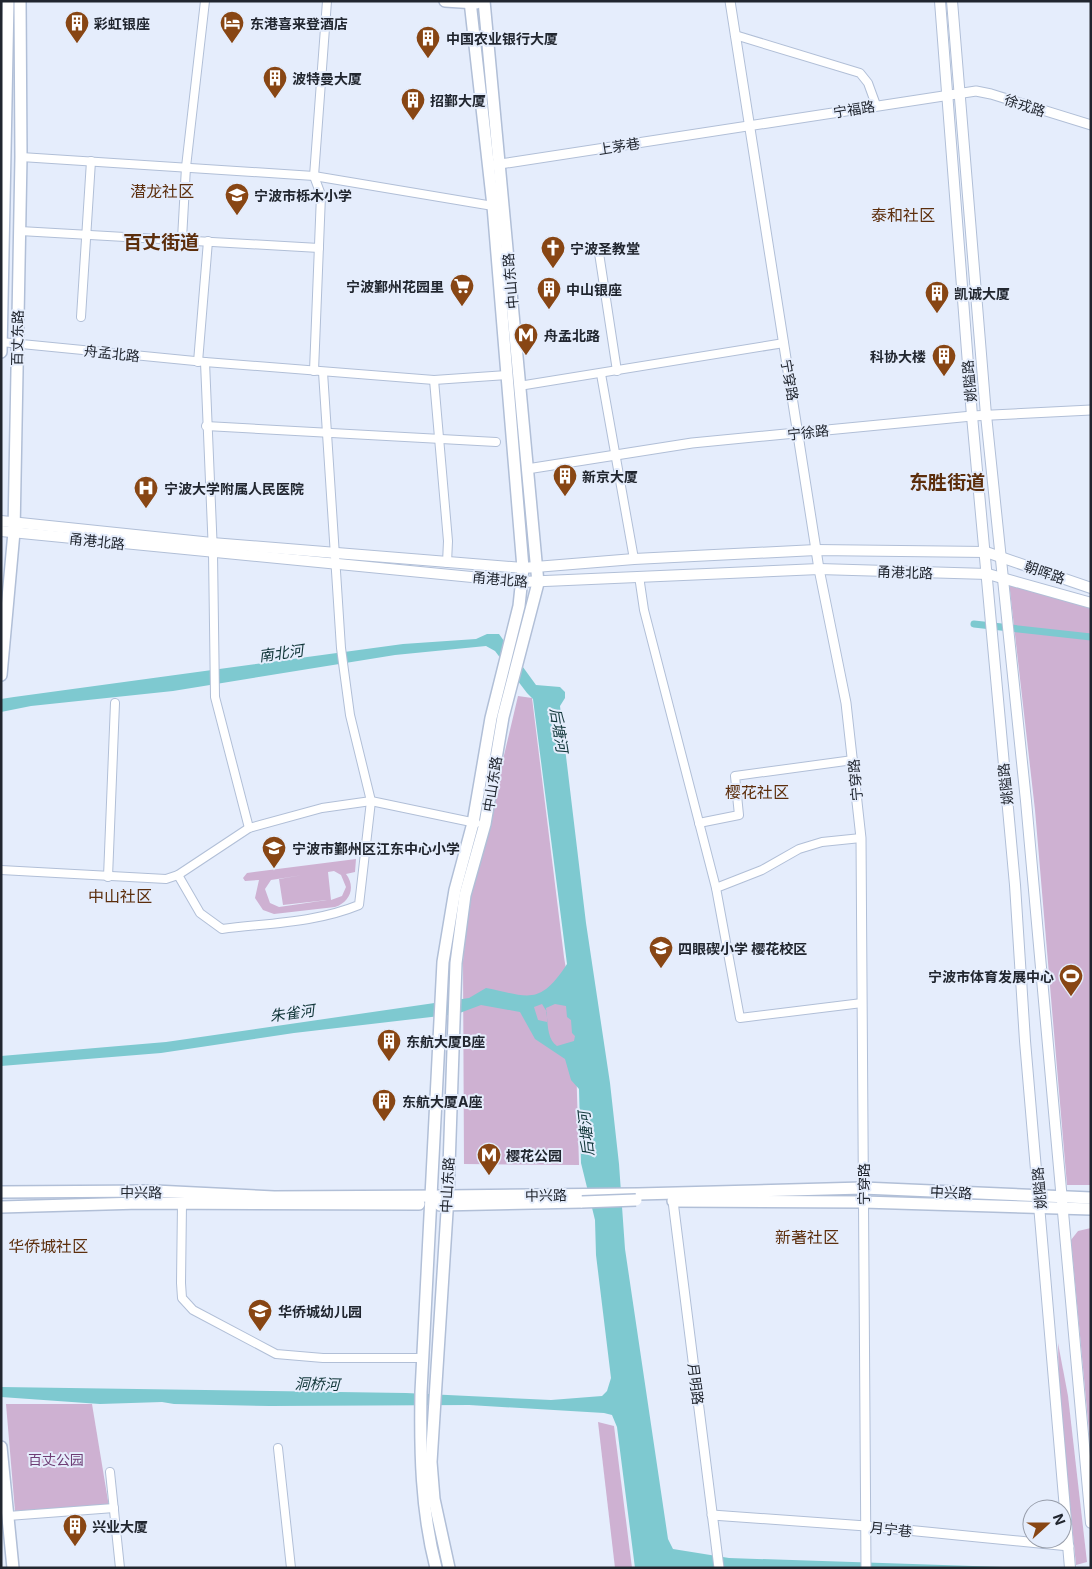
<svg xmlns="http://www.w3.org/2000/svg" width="1092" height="1569" viewBox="0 0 1092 1569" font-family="Inter,'Noto Sans SC',sans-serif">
<rect width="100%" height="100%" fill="#e5edfc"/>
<g fill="#ceb1d2" fill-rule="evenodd">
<polygon points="1009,582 1091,609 1091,1185 1067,1185 1035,810"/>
<polygon points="518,696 532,698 564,957 575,1024 579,1165 464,1164 463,961 469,904"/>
<path d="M356,859L355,872L346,874C356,887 350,902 335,907L274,914L263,910L255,898L259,880L245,881L243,878L247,873ZM334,871L341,875L346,887L342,896L331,900L328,872ZM303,875L279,879L283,905L327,900L279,907L270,903L265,889L271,880Z"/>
<polygon points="1091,1228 1091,1440 1090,1442 1071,1240 1078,1231"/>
<polygon points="1058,1343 1068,1396 1087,1562 1076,1565 1059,1393"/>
<polygon points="6,1404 92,1404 109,1507 15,1511"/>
<polygon points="598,1422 614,1426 632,1568 615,1568"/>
</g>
<path fill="#7ec9d0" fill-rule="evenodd" d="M487,634H499L536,685L560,687L565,692V698L560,706L586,923L610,1083L619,1164L625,1249L668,1539L673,1549L729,1558L1033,1568H635L617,1427L612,1415L604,1413L469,1405L270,1406L174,1404L162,1402L100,1404L1,1397V1387L406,1393L551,1400L602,1396L607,1391L611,1378L596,1255L595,1220L581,1163L579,1089L571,1080L565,1059L535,1039L520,1012L481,1005L457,1014L294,1033L161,1053L1,1066V1056L166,1042L469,998L486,988C528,996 539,1007 567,964L533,699L527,693L495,651L486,646L395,655L173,691L31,706L1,712V699L14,697L403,644L476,639ZM542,1004L547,1012V1022L538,1020L534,1007ZM555,1004L566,1006L567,1017L571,1020L572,1033L575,1036L574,1041L557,1046C546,1039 548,1019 546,1008Z"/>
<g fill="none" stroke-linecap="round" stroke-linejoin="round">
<polyline stroke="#7ec9d0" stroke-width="7" points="974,624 1091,637"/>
<defs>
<g id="minor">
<polyline points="735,35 860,73 868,83 876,105"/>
<polyline points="21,157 314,176 493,206"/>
<polyline points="20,231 319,248"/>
<polyline points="182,239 186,167 205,1"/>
<polyline points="599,253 617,371"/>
<polyline points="81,317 91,161"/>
<polyline points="1,342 205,362 434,380 507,375"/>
<polyline points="198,362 208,241"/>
<polyline points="205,362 213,553 215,697 249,828"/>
<polyline points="314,371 321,195 314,176 327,1"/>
<polyline points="601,374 634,559"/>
<polyline points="434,380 448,541 447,563"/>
<polyline points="519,386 784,343"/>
<polyline points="206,426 496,442"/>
<polyline points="639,576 644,610 716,888 762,870 799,849 822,842 861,838"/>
<polyline points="699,823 739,815 735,776 853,760"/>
<polyline points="1,870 166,879 178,875 249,828 322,808 371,801 476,823"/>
<path d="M178,875L200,913L222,929C269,923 315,923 359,905L371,801L350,715L341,648L323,372"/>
<polyline points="108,877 115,703"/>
<polyline points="716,888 740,1018 862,1003"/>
<polyline points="182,1204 181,1283 182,1298 193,1310 276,1354 323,1358 423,1358"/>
<polyline points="278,1448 291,1568"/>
<polyline points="110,1472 120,1568"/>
<polyline points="8,1516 114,1508"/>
</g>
<g id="tertiary">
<polyline points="730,1 819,569 846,703 861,838 866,1568"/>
<polyline points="494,165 976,91 991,94 1091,125"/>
<polyline points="527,469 692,443 972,416 1091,410"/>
<polyline points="673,1201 719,1568"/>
<polyline points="712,1515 866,1526 1069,1546"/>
</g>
<g id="secondary">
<polyline points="940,1 972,416 1015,885 1025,1041 1070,1568"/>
<polyline points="952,1 986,415 1026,801 1091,1523"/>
<polyline points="1,521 212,543 523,568 634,559 816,550 986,552 1091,588"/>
<polyline points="1,531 522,582 819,569 988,574 1091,603"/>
</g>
<g id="primary">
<polyline points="445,1 476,3"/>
<polyline points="1,352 8,1"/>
<polyline points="1,675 14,532 21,157 20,1"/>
<polyline points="1,1192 155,1191 274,1197 448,1196 638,1194 863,1188 1091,1198"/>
<polyline points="673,1201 863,1202 1091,1209"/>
<polyline points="440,1205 582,1202"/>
<polyline points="1,1207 140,1203 419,1204"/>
<polyline points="1,1447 13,1568"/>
<path d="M436,1568C421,1510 420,1451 421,1392L443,962L455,890L473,823L491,718L519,606L523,568L493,206L470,1"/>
<polyline points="449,1568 434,1499 431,1462 448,1196 456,963 465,895 485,824 503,717 538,583 484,1"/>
</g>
</defs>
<use href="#minor" stroke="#b1bfd7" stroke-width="10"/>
<use href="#tertiary" stroke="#b1bfd7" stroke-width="11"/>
<use href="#secondary" stroke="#b1bfd7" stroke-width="12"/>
<use href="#primary" stroke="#b1bfd7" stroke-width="14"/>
<use href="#minor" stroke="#fff" stroke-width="8"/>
<use href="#tertiary" stroke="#fff" stroke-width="9"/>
<use href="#secondary" stroke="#fff" stroke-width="10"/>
<use href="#primary" stroke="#fff" stroke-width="11"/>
<defs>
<polyline id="primary-bridge" points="582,1202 636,1200"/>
</defs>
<use href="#primary-bridge" stroke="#b1bfd7" stroke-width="14" stroke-linecap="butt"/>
<use href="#primary-bridge" stroke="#fff" stroke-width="11"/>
</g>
<defs>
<symbol id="building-pin" viewBox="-11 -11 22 30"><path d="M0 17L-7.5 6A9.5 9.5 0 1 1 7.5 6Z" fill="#884614" stroke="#e5edfc"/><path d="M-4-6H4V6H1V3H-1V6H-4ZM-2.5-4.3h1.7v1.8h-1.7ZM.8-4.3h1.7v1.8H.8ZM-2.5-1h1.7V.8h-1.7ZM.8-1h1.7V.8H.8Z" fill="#fff"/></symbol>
<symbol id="hotel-pin" viewBox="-11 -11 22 30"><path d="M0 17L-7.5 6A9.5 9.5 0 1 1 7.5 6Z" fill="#884614" stroke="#e5edfc"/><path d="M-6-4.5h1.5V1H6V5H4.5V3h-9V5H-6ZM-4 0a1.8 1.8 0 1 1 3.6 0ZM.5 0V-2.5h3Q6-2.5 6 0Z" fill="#fff"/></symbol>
<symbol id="school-pin" viewBox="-11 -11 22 30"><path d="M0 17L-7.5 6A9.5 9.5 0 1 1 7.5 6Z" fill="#884614" stroke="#e5edfc"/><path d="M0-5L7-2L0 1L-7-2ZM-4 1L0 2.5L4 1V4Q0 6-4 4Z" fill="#fff"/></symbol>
<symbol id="church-pin" viewBox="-11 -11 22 30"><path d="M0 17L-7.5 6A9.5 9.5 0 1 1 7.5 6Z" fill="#884614" stroke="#e5edfc"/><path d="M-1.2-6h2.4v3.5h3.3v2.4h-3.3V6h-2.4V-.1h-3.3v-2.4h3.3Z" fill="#fff"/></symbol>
<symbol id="supermarket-pin" viewBox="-11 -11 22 30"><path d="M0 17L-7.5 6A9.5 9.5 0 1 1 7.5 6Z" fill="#884614" stroke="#e5edfc"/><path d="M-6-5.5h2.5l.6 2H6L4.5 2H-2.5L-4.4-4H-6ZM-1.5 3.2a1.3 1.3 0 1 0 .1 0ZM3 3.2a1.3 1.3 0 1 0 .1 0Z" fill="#fff"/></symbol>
<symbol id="metro-pin" viewBox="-11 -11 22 30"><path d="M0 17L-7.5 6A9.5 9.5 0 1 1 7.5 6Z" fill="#884614" stroke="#e5edfc"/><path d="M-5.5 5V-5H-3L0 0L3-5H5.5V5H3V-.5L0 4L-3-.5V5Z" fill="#fff"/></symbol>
<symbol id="hospital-pin" viewBox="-11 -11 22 30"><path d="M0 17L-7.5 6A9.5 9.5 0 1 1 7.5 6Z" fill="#884614" stroke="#e5edfc"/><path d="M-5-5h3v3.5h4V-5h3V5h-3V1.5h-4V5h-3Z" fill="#fff"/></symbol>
<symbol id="stadium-pin" viewBox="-11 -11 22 30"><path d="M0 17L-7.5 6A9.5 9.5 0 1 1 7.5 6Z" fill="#884614" stroke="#e5edfc"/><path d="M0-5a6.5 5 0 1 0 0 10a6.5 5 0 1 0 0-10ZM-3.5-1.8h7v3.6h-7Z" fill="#fff"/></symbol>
</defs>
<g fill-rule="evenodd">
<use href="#building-pin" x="63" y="9" width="28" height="38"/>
<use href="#hotel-pin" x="218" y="9" width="28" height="38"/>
<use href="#building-pin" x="414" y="24" width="28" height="38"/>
<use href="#building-pin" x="261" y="64" width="28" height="38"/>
<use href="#building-pin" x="399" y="86" width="28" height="38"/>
<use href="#school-pin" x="223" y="181" width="28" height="38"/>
<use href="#church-pin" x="539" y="234" width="28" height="38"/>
<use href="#supermarket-pin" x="448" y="272" width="28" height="38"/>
<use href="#building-pin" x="535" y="275" width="28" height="38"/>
<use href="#building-pin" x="923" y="279" width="28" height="38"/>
<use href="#metro-pin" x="512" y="321" width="28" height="38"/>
<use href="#building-pin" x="930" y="342" width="28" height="38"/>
<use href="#building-pin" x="551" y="462" width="28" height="38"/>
<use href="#hospital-pin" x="132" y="474" width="28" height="38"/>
<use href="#school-pin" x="260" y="834" width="28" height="38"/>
<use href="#school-pin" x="647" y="934" width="28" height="38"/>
<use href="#stadium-pin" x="1057" y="962" width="28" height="38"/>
<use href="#building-pin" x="375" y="1027" width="28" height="38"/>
<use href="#building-pin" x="370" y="1087" width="28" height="38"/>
<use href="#metro-pin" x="475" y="1141" width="28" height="38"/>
<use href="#school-pin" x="246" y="1297" width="28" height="38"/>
<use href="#building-pin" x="61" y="1512" width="28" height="38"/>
</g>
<g text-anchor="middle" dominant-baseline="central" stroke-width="4" stroke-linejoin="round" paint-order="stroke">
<g font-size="14" font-weight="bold" fill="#21262f" stroke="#e5edfc" text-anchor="start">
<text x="94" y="23">彩虹银座</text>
<text x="250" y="23">东港喜来登酒店</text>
<text x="446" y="38">中国农业银行大厦</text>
<text x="292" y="78">波特曼大厦</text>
<text x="430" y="100">招鄞大厦</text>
<text x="254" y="195">宁波市栎木小学</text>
<text x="570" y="248">宁波圣教堂</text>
<text x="444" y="286" text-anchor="end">宁波鄞州花园里</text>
<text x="566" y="289">中山银座</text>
<text x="954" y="293">凯诚大厦</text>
<text x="544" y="335">舟孟北路</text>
<text x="926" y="356" text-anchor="end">科协大楼</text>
<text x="582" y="476">新京大厦</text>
<text x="164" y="488">宁波大学附属人民医院</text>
<text x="292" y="848">宁波市鄞州区江东中心小学</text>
<text x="678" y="948">四眼碶小学 樱花校区</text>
<text x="1054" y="976" text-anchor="end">宁波市体育发展中心</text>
<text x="406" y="1041">东航大厦B座</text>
<text x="402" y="1101">东航大厦A座</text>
<text x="506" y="1155">樱花公园</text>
<text x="278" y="1311">华侨城幼儿园</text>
<text x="92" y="1526">兴业大厦</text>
</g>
<g font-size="14" fill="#21262f" stroke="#e5edfc">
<text transform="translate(1025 105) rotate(18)">徐戎路</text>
<text transform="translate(854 109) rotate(-9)">宁福路</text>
<text transform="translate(619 146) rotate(-9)">上茅巷</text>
<text transform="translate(510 281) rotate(-95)">中山东路</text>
<text transform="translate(17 338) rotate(-89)">百丈东路</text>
<text transform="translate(112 353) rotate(6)">舟孟北路</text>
<text transform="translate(790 380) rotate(80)">宁穿路</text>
<text transform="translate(969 381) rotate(-95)">姚隘路</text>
<text transform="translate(808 432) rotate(-6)">宁徐路</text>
<text transform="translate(97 541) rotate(6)">甬港北路</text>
<text transform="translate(905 572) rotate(2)">甬港北路</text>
<text transform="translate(1045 572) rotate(19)">朝晖路</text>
<text transform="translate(500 579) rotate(5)">甬港北路</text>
<text transform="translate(855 780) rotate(-95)">宁穿路</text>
<text transform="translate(492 784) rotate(-81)">中山东路</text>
<text transform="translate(1005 784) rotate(-96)">姚隘路</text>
<text transform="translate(863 1184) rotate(-90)">宁穿路</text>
<text transform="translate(447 1185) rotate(-87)">中山东路</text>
<text transform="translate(1039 1188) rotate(-95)">姚隘路</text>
<text transform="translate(141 1192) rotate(1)">中兴路</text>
<text transform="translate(951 1192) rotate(3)">中兴路</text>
<text transform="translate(546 1195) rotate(-1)">中兴路</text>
<text transform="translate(696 1384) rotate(83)">月明路</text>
<text transform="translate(891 1529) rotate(6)">月宁巷</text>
</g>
<g font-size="14" fill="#6f3e75" stroke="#e5edfc">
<text x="56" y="1459">百丈公园</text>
</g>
<g font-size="15" font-style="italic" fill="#103538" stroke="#e5edfc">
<text transform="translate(281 653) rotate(-8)">南北河</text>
<text transform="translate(559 730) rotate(81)">后塘河</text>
<text transform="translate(292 1013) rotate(-8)">朱雀河</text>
<text transform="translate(586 1134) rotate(-96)">后塘河</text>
<text transform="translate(317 1384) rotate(1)">洞桥河</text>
</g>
<g font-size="16" fill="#5c2e0c" stroke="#e5edfc">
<text x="162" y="191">潜龙社区</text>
<text x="903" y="215">泰和社区</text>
<text x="757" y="792">樱花社区</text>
<text x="120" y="896">中山社区</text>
<text x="807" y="1237">新著社区</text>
<text x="48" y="1246">华侨城社区</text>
</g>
<g font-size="19" font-weight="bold" fill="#5c2e0c" stroke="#e5edfc">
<text x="161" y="242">百丈街道</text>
<text x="947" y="482">东胜街道</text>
</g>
</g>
<rect width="1092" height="1569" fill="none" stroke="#21262f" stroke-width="5"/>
<g transform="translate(1047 1524) rotate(69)"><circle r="24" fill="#e5edfc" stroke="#979daa"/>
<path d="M0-4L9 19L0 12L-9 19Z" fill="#884614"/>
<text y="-8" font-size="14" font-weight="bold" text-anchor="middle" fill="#21262f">N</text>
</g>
</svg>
